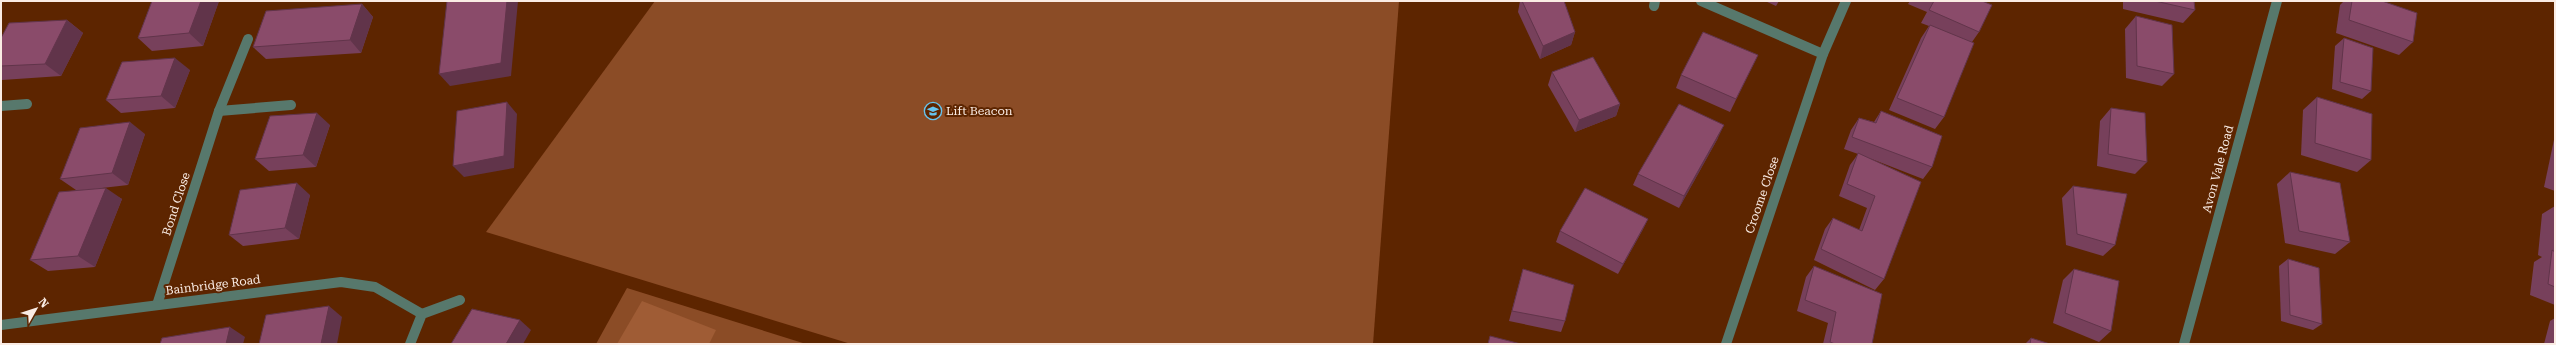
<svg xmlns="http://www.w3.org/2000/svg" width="2556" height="345" viewBox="0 0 2556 345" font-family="'Roboto Serif',serif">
<rect width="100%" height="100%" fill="#5d2500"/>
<g fill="#8b4c26">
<polygon points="655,1 1399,1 1373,344 851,344 486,232"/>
<polygon points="627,288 806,344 596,344"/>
</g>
<polygon fill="#9f5c35" points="642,301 716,330 709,344 617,344"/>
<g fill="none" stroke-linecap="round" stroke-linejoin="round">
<polyline stroke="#57786c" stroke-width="10" points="1,106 27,104"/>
<g stroke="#57786c" stroke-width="10">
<polyline points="1701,1 1823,54"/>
<polyline points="1654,6 1655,1"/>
<polyline points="219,111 291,105"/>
<polyline points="157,305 219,111 248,39"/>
<polyline points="1,325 341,282 375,287 422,314"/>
<polyline points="410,344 422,314 460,300"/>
<polyline points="1726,344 1823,54 1846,1"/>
<polyline points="2184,344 2277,1"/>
</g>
</g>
<g fill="#77405b">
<polygon points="152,1 219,1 203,46 152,51 138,38"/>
<polygon points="1520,1 1564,1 1575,32 1571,45 1540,59 1518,12"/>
<polygon points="1765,1 1779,1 1776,6"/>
<polygon points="1910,1 1982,1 1979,32 1972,42 1944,117 1935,129 1889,110 1921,38 1929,26 1921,23 1927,12 1908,4"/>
<polygon points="2123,1 2194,1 2195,10 2183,23 2123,9"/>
<polygon points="2344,1 2382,1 2413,42 2399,55 2336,33 2340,5"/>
<polygon points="362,4 373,17 361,53 266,59 253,47"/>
<polygon points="2136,16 2174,74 2162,86 2126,78 2125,29"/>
<polygon points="67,20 83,33 61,76 2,80 1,79 1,38"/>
<polygon points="2344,38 2371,91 2362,99 2332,89 2335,46"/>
<polygon points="1758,55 1730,112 1676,88 1681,75"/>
<polygon points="190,70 175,108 121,113 106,100"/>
<polygon points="1552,72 1620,104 1616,116 1575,132 1548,85"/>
<polygon points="2317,97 2371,160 2357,172 2301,155 2303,110"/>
<polygon points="2111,108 2147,162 2135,174 2097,166 2100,121"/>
<polygon points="1881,111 1932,167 1923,179 1869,158 1921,182 1884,279 1875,290 1814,260 1825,229 1833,218 1859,230 1867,208 1839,196 1850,165 1858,154 1844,149 1851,130 1859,118 1874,122"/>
<polygon points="330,125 316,167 269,171 255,159"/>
<polygon points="145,134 128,185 102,188 122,199 95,267 48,271 30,260 76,190 60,179"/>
<polygon points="2555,135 2555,191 2544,187"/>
<polygon points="1718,138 1679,208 1633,185 1638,174"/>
<polygon points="2290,172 2350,242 2335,254 2285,243 2277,184"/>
<polygon points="2073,186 2115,245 2103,256 2066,245 2062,198"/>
<polygon points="310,195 299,239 243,246 229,235"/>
<polygon points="2555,206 2555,305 2530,295 2534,262 2542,257 2538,255 2542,214"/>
<polygon points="1648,219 1642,231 1618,274 1556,242 1560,231"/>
<polygon points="2288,259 2322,324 2313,330 2281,321 2279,266"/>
<polygon points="1814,266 1872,344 1823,344 1828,323 1797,311 1806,277"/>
<polygon points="1523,269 1565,321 1561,332 1509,321 1520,280"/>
<polygon points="2074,269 2111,331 2099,342 2053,323 2063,280"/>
<polygon points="2555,318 2555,344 2544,344 2550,321"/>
<polygon points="2031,338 2050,344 2025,344"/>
</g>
<g fill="#61344a">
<polygon points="201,1 219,1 203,46 189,33"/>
<polygon points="507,1 518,1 511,76 450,86 439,74"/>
<polygon points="362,4 373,17 361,53 350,40"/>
<polygon points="67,20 83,33 61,76 45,64"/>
<polygon points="1575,32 1571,45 1540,59 1543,46"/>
<polygon points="175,58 190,70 175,108 161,96"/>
<polygon points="507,102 517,114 514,168 464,177 453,166"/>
<polygon points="1620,104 1616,116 1575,132 1579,120"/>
<polygon points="317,113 330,125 316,167 303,155"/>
<polygon points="130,122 145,134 128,185 112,173"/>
<polygon points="1724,125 1718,138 1679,208 1684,196"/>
<polygon points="297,183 310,195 299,239 285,228"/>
<polygon points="106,188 122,199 95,267 78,256"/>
<polygon points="1648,219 1642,231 1618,274 1623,264"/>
<polygon points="329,306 342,317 337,344 321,344"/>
<polygon points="520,320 531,330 523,344 506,344"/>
<polygon points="230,327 245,337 243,344 226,344"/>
</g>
<g fill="#8a4b6a" stroke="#61344a">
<polygon points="152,1 201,1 189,33 138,38"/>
<polygon points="447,1 507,1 501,63 439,74"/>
<polygon points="1522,1 1564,1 1575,32 1543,46"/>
<polygon points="1934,1 1982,1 1992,5 1979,32 1929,10"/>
<polygon points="2155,1 2194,1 2195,10"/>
<polygon points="2352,1 2382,1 2417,13 2413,42 2349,20"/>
<polygon points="362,4 350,40 253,47 266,11"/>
<polygon points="2136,16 2172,25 2174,74 2137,66"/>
<polygon points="67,20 45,64 1,66 1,38 9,23"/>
<polygon points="1930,25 1974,43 1944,117 1897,98"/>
<polygon points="1703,32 1758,55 1736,99 1681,75"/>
<polygon points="2344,38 2373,48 2371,91 2340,82"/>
<polygon points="1593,57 1620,104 1579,120 1552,72"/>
<polygon points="175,58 161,96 106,100 122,62"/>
<polygon points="2317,97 2372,114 2371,160 2315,143"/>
<polygon points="507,102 504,156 453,166 457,111"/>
<polygon points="1679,104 1724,125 1684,196 1638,174"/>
<polygon points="2111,108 2145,113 2147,162 2108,154"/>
<polygon points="1881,111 1942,136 1932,167 1852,137 1859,118 1876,123"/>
<polygon points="317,113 303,155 255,159 270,116"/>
<polygon points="130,122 112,173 60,179 80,128"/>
<polygon points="1858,153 1921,182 1884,279 1821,249 1833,218 1862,231 1875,196 1847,184"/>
<polygon points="2290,172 2340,183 2350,242 2299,231"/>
<polygon points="297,183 285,228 229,235 240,190"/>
<polygon points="2073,186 2127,194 2115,245 2077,234"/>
<polygon points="106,188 78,256 30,260 59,192"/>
<polygon points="1585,188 1648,219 1623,264 1560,231"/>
<polygon points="2552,250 2555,252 2555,287 2548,284"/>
<polygon points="2288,259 2319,268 2322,324 2290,315"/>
<polygon points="1814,266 1882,294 1872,344 1835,344 1830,342 1836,312 1805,300"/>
<polygon points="1523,269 1574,285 1565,321 1512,311"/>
<polygon points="2074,269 2119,281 2111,331 2065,313"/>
<polygon points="329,306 321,344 259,344 266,315"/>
<polygon points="472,309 520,320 506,344 451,344"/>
<polygon points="230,327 226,344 160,344 162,338"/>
<polygon points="1490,336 1521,344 1488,344"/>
<polygon points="2031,338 2050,344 2030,344"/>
</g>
<defs>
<symbol id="school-ring" viewBox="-11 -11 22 22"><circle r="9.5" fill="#5d2500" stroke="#66c4ef" stroke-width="1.5"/><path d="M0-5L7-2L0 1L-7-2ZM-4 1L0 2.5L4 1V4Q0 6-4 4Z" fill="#66c4ef"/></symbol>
</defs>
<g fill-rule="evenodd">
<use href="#school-ring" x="923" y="101" width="20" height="20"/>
</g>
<g text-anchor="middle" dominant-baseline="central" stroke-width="4" stroke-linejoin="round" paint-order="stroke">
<g font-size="12" fill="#faece4" stroke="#5d2500" text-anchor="start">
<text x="946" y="111">Lift Beacon</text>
</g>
<g font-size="12" fill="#faece4" stroke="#5d2500">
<text transform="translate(2218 169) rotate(-75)">Avon Vale Road</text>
<text transform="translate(1762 195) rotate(-71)">Croome Close</text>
<text transform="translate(176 204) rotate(-72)">Bond Close</text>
<text transform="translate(213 285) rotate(-7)">Bainbridge Road</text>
</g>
</g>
<rect width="2556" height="345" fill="none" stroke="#faece4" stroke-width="4"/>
<g transform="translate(36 309) rotate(51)" stroke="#5d2500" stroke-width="3" paint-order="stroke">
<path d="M0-3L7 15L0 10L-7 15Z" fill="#faece4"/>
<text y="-6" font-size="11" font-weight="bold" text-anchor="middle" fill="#faece4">N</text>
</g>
</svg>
